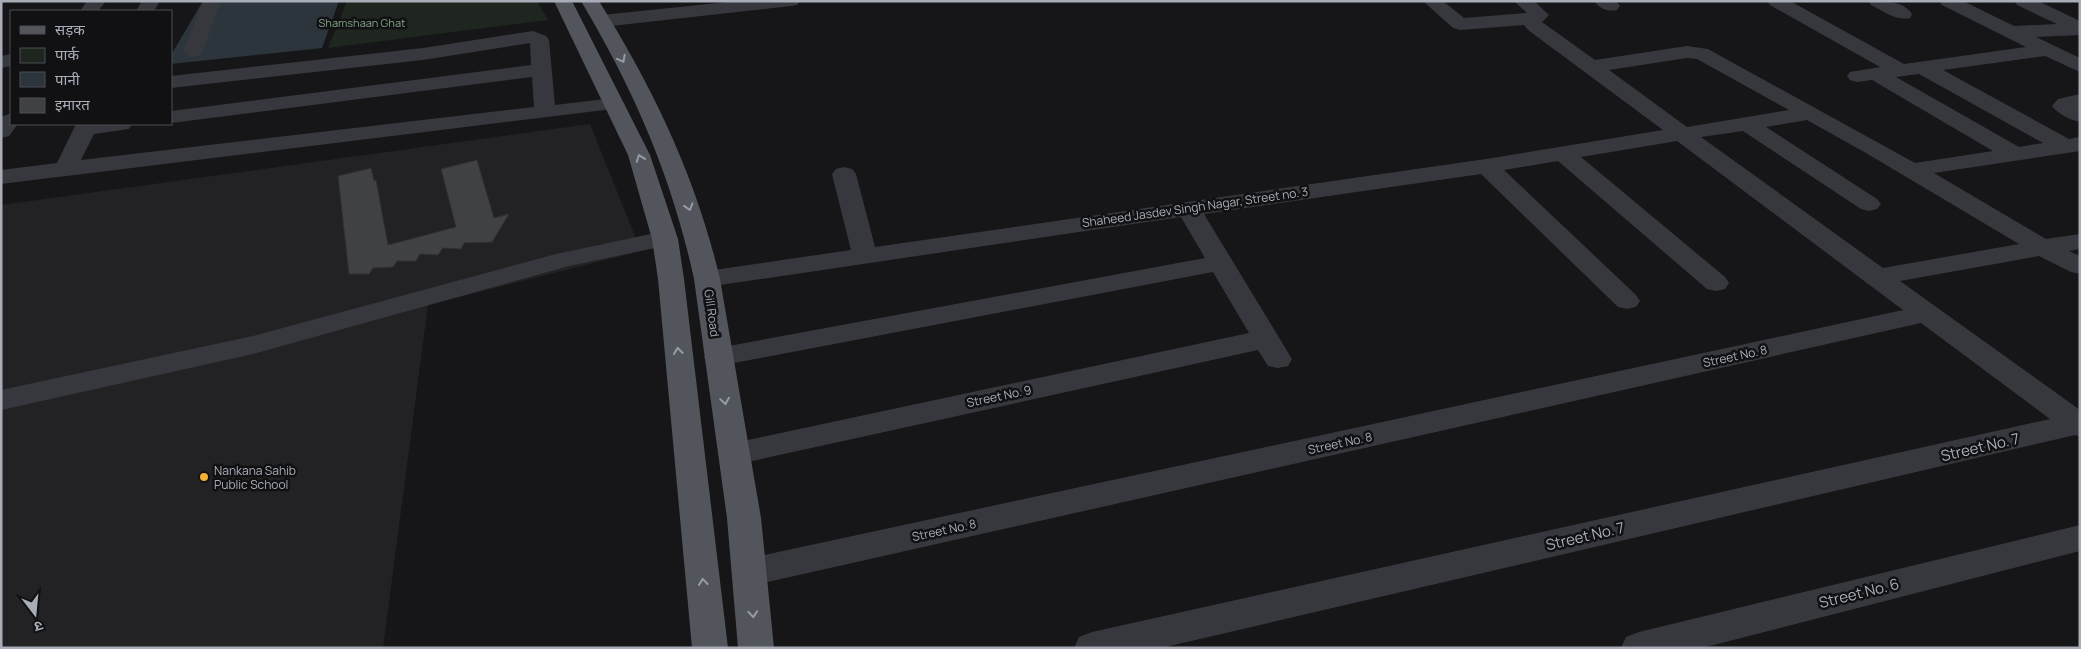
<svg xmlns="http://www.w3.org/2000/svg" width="2081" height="649" viewBox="0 0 2081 649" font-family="Manrope,'Noto Sans Devanagari',sans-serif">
<rect width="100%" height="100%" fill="#161618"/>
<polygon fill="#222225" points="590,124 641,251 428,305 383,648 1,648 1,205"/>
<polygon fill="#1e261f" points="347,1 537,1 548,20 328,48"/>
<polygon fill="#2c353c" points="203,1 339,1 322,48 171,64 171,55"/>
<polygon fill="#404145" stroke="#303034" points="477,160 494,218 509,214 492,242 464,243 461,249 443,248 438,255 420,254 416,261 397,261 393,267 373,268 369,274 349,274 338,176 371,168 374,181 376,180 388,245 456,227 441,169"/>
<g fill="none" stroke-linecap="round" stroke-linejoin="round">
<g fill="#37383d" fill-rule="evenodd">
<polygon points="87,1 106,1 98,11 80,11"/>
<polygon points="142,1 160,1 154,11 136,11"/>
<polygon points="203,1 221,1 203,51 200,55 193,57 186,55 183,51"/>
<polygon points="737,1 800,1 797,5 791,6 602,27 595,25 593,21 595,17 602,15"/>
<path d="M1423,1H1443L1464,18L1527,13L1514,1H1534L1549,15L1542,22L1595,60L1687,46L1708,49L1915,163L1993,151L1872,80L1857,82L1850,80L1847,76L1850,72L1880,67L1770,5L1767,1H1790L1904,64L2026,47L1942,5L1939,1H1963L2014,26L2057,24L2017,5L2014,1H2038L2080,21V35L2036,37L2080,58V72L2045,56L1943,70L2069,139L2080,137V151L1934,173L2046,239L2080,234V249L2069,251L2080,256V274L2071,272L2039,256L1900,281L2080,410V437L2075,435L1161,648H1074L1079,637L1092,632L2050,419L1921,323L750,586L738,582L733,572L738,562L750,558L1903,310L1677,141L1581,157L1725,277L1729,283L1725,289L1716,291L1707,289L1558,161L1504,170L1636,295L1640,301L1636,307L1627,309L1618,307L1481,174L1204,214L1292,359L1288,366L1278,368L1268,366L1258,350L734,465L723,462L718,454L723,446L734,443L1249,333L1213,272L718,366L708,364L704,357L708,350L718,348L1205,258L1181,217L707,287L698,285L694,279L698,273L707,271L851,250L832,174L836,169L844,167L852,169L856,174L875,247L1486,159L1663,130L1528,30L1524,25L1460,30L1453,28ZM1687,58L1697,59L1789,110L1687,127L1609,70ZM1919,74L2043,143L2019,147L1896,77ZM1807,120L1866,153L2019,244L1883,268L1701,137L1743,131L1861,209L1869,211L1877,209L1881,204L1877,199L1766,127Z"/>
<path d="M1594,1H1616L1620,6L1617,10C1608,12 1600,9 1594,1Z"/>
<path d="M1868,1C1883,1 1903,0 1912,14L1910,18C1896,21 1883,11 1871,5Z"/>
<polygon points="533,31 546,36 549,40 555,105 614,98 621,100 625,104 621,108 1,184 1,170 57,163 76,124 132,124 129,129 94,134 81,160 534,107 532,77 171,123 171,111 531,65 530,43 423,60 171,88 171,76 423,48"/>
<polygon points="11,54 11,66 1,68 1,56"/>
<path d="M2080,94V122C2070,120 2058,114 2052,106L2058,99Z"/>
<polygon points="11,113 11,124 18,124 9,136 1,138 1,117"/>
<polygon points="665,231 674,234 678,239 674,244 569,266 253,354 1,410 1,390 253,336 556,254"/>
<polygon points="2080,525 2080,551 1702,648 1621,648 1626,637 1639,632"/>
</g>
<g fill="#53555c" fill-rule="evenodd">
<polygon points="554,1 572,1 650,155 678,239 684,279 728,648 692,648 658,279 652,239 628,155"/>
<path d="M581,1H599C654,90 696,177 720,279L761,518L774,648H738L727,518L694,279C672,177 634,90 581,1Z"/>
</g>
</g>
<defs><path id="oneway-chevron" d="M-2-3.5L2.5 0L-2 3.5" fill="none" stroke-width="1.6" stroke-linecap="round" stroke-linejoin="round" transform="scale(1.25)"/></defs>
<g stroke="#979ba6">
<use href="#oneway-chevron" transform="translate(622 59) rotate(62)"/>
<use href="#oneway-chevron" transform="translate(640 158) rotate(-110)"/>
<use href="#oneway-chevron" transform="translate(689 207) rotate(73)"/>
<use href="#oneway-chevron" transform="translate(678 351) rotate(-96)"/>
<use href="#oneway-chevron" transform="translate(725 401) rotate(81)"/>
<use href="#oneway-chevron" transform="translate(703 582) rotate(-96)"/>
<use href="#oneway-chevron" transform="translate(753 614) rotate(86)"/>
</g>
<circle fill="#f2b134" stroke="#111113" stroke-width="2" cx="204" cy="477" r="5"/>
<g text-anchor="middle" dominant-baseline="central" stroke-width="5" stroke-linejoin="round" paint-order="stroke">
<g font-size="11" fill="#7fa381" stroke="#111113">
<text x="362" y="22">Shamshaan Ghat</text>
</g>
<g font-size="12" fill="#a8adb8" stroke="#111113">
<text transform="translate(1195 207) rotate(-8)">Shaheed Jasdev Singh Nagar, Street no. 3</text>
<text transform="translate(712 313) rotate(82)">Gill Road</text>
<text transform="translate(1735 356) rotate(-12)">Street No. 8</text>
<text transform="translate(999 396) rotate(-12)">Street No. 9</text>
<text transform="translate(1340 443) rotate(-12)">Street No. 8</text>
<text transform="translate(944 530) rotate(-12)">Street No. 8</text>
</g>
<g font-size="12" fill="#a8adb8" stroke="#111113" text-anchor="start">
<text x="214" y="470">Nankana Sahib<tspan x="214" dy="14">Public School</tspan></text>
</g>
<g font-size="15" fill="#a8adb8" stroke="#111113">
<text transform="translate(1980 447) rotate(-13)">Street No. 7</text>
<text transform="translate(1585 536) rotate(-13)">Street No. 7</text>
<text transform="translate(1859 593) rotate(-14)">Street No. 6</text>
</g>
</g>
<rect width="2081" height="649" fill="none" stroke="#a8adb8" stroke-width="5"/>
<rect x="10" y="10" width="162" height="115" fill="#111113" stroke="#4d4f55"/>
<rect x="20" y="26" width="25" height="8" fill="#53555c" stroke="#4d4f55"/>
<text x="55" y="35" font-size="15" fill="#a8adb8">सड़क</text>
<rect x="20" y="48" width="25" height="15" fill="#1e261f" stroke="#4d4f55"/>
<text x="55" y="60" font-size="15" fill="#a8adb8">पार्क</text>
<rect x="20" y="72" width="25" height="15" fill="#2c353c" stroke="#4d4f55"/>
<text x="55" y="85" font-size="15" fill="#a8adb8">पानी</text>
<rect x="20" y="98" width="25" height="15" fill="#404145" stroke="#4d4f55"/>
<text x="55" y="110" font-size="15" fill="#a8adb8">इमारत</text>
<g transform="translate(35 614) rotate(164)" stroke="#111113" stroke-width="4" paint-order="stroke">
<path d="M0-4L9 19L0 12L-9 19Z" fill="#a8adb8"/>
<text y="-8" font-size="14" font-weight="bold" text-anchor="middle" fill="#a8adb8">उ</text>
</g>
</svg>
